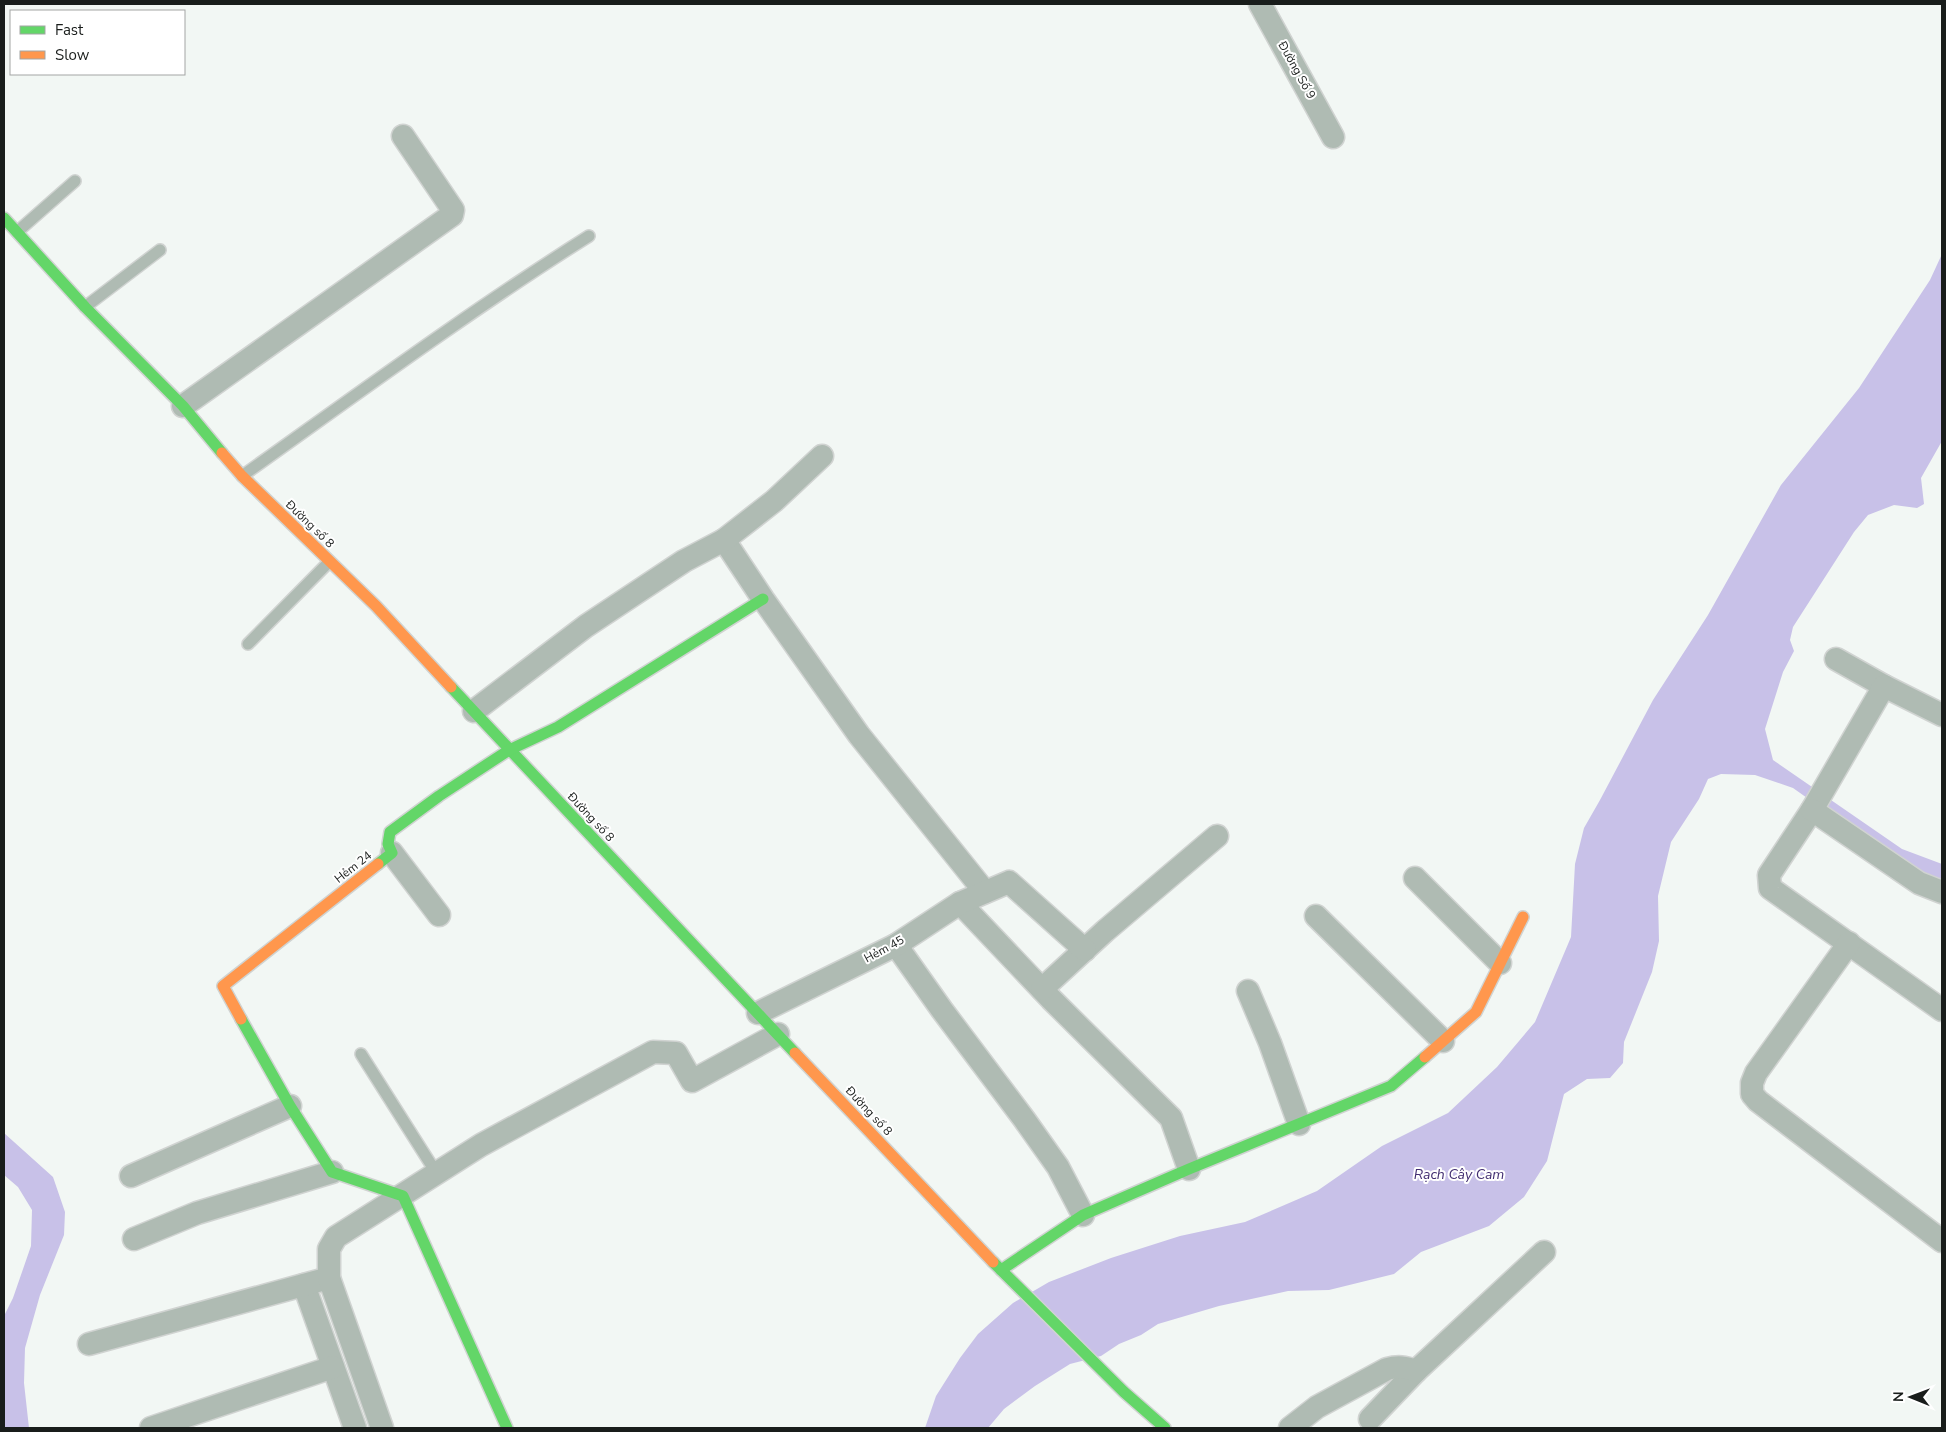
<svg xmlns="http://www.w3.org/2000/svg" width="1946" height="1432" viewBox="0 0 1946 1432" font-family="'Nunito Sans',sans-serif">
<rect width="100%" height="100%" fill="#f2f7f4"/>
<g fill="#c8c1e8">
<polygon points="1942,254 1942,441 1921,478 1924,504 1917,508 1894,505 1868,515 1854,532 1793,627 1790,640 1794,651 1783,672 1765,729 1773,760 1902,849 1942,864 1942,884 1912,872 1793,788 1755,775 1721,774 1708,779 1699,799 1671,842 1658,896 1659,941 1652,972 1624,1042 1623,1063 1610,1078 1587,1079 1564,1094 1547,1161 1524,1197 1489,1226 1421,1252 1394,1274 1329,1290 1288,1291 1219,1306 1158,1324 1141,1335 1119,1344 1101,1356 1070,1364 1035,1386 1004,1409 988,1428 925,1428 936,1396 960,1358 978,1334 1013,1303 1049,1282 1111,1258 1180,1236 1245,1222 1317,1191 1382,1146 1448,1113 1497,1067 1535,1022 1571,937 1575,864 1584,828 1600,800 1653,700 1708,615 1781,485 1859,388 1930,280"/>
<polygon points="4,1133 53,1177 65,1212 64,1235 40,1295 25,1348 24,1383 29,1428 4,1428 4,1316 13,1298 31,1246 32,1210 18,1187 4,1175"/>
</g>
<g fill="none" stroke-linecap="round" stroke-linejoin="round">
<defs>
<g id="lane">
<polyline points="17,232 75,181"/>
<polyline points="85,307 160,250"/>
<path d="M242,476C356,395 470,311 589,236"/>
<polyline points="248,644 329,562"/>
<polyline points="361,1054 437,1174"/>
</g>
<g id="street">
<polyline points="1260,4 1333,137"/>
<polyline points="183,406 452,215 453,210 403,136"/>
<polyline points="724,540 763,599 859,735 985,892"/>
<polyline points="1836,659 1884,686"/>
<polyline points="474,711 586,626 684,561 724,540 774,501 822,456"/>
<polyline points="1942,715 1884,686 1812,810 1769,875 1770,888 1942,1010"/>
<polyline points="1812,810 1919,883 1942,892"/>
<polyline points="392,853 439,915"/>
<polyline points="1415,878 1500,963"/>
<polyline points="960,903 1051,999 1171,1118 1189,1169"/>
<polyline points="1316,916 1443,1041"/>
<polyline points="1849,943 1756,1073 1752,1083 1752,1094 1758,1101 1942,1241"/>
<polyline points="896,945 942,1010 1024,1119 1058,1167 1083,1215"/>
<polyline points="1042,989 1105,931 1217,836"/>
<polyline points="1248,991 1270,1043 1299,1124"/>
<polyline points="758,1013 896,945 960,903 1009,882 1085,950"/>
<polyline points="131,1176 290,1106"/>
<polyline points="134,1239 197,1213 332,1172"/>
<polyline points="304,1285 355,1428"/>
<polyline points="89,1344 329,1278"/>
<polyline points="1370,1419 1416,1371"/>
<polyline points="151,1428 333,1367"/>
<polyline points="382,1428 329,1278 329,1249 336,1237 481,1145 653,1052 676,1053 692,1081 778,1034"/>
<path d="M1290,1428L1317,1407L1387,1369C1398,1366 1405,1367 1416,1371L1544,1252"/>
</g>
<g id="fast">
<polyline points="4,218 85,307 183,406 222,453"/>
<polyline points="451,687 795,1053"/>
<polyline points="378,864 392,853 388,844 390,832 439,796 509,750 558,727 763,599"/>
<polyline points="241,1019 290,1106 332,1172 403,1196 507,1428"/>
<polyline points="993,1262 1124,1392 1165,1428"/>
<polyline points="1001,1270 1083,1215 1189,1169 1391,1086 1425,1057"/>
</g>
<g id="slow">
<polyline points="222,453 242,476 376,606 451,687"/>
<polyline points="241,1019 223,986 378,864"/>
<polyline points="795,1053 993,1262"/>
<polyline points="1425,1057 1476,1012 1523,917"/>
</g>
</defs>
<use href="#lane" stroke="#d0d3d1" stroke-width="14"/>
<use href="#street" stroke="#d0d3d1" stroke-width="25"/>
<use href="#fast" stroke="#d0d3d1" stroke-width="14"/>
<use href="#slow" stroke="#d0d3d1" stroke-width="14"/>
<use href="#lane" stroke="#afbbb3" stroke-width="11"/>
<use href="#street" stroke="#afbbb3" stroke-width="22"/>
<use href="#fast" stroke="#63d668" stroke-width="11"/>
<use href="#slow" stroke="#ff974d" stroke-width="11"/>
</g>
<g text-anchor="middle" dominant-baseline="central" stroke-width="4" stroke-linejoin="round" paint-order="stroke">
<g font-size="12" fill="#191d1b" stroke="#fff">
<text transform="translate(1297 70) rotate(61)">Đường Số 9</text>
<text transform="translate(310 524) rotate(44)">Đường số 8</text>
<text transform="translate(591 817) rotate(47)">Đường số 8</text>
<text transform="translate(353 867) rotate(-38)">Hẻm 24</text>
<text transform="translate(884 949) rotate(-28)">Hẻm 45</text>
<text transform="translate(869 1111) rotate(47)">Đường số 8</text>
</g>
<g font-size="14" font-style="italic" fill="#412d70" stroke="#fff">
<text x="1459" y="1174">Rạch Cây Cam</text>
</g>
</g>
<rect width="1946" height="1432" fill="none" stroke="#191d1b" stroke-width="10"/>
<rect x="10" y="10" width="175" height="65" fill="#ffffff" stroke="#a3a5a4"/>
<rect x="20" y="26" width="25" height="8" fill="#63d668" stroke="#a3a5a4"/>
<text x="55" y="35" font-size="15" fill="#191d1b">Fast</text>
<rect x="20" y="51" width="25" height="8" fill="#ff974d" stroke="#a3a5a4"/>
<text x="55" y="60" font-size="15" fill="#191d1b">Slow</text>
<g transform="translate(1911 1397) rotate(271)" stroke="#ffffff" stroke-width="4" paint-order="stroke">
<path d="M0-4L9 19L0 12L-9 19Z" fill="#191d1b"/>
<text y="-8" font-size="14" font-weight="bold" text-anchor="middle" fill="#191d1b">N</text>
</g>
</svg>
